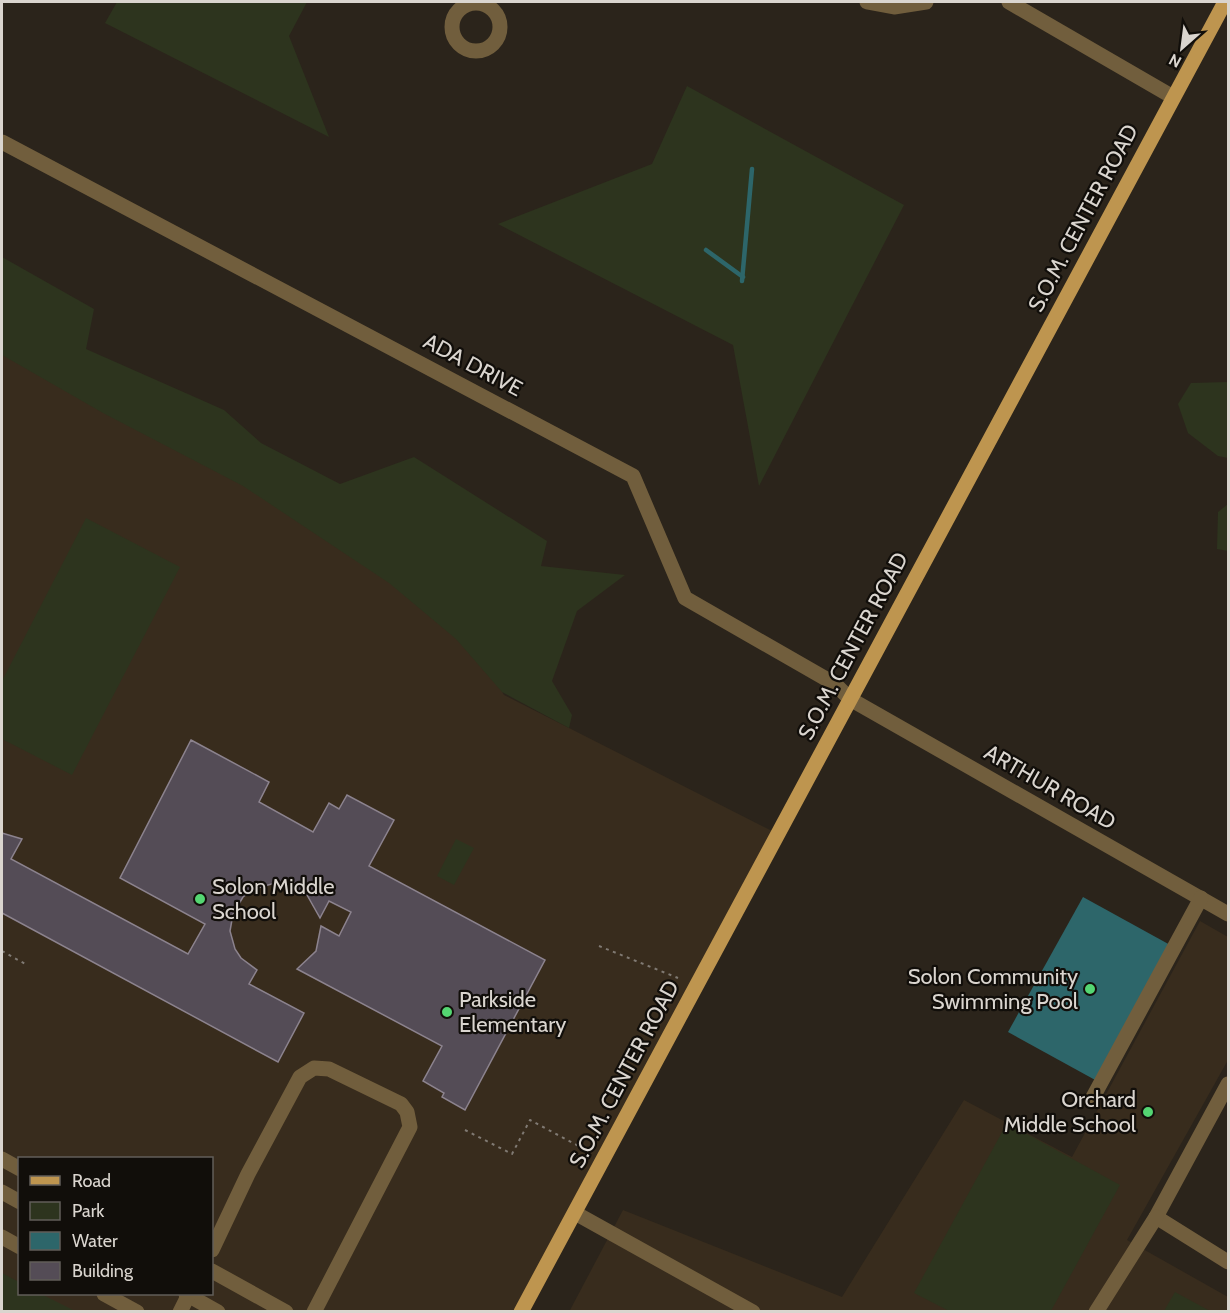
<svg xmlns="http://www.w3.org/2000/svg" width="1230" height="1313" viewBox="0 0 1230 1313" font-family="Cabin,sans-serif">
<rect width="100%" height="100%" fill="#2b241b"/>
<g fill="#382c1d">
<polygon points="2,349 440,579 504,695 778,834 522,1311 71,1312 37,1294 212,1294 212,1158 20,1158 19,1284 2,1274"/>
<polygon points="1200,921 1228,937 1228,1060 1127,1240 1228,1297 1228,1311 569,1312 623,1210 842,1297 964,1100 1072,1157"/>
</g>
<g fill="#2d341e">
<polygon points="117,2 307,2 289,36 329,137 105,23"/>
<polygon points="687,86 904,205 759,486 733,345 498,224 652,164"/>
<polygon points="2,257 94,309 86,349 224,410 261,443 340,484 414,457 547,541 541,566 625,575 577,611 552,681 572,715 569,728 502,692 456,639 389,583 243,486 103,413 2,355"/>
<polygon points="1228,382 1228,458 1218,456 1188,433 1178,404 1191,383"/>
<polygon points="1228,504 1228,551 1217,549 1218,512"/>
<polygon points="86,518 180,567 72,775 2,739 2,681"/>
<polygon points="456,839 474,848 454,885 437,876"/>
<polygon points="1007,1123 1120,1185 1051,1311 949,1311 914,1293"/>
<polygon points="2,1273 19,1282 20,1294 41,1294 75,1311 2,1311"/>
<polygon points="1175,1292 1210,1311 1164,1311"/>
</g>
<polygon fill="#2d666a" points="1083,897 1172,946 1097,1081 1008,1032"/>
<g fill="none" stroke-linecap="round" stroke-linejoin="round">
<g stroke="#2d666a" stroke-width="4.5">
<polyline points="706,250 743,277"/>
<polyline points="742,281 752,169"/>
</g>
</g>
<polygon fill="#544c56" stroke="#8c838e" stroke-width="1.5" points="191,740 269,782 259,802 313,832 329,803 339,809 347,795 394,820 369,866 545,960 465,1110 442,1097 444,1093 423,1081 442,1046 297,969 316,951 321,926 339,936 351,912 329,901 320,918 307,895 286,884 275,883 254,889 243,897 233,914 230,931 235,949 241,958 257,970 249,984 304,1013 278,1062 2,913 2,833 22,839 11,859 188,954 205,924 120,878"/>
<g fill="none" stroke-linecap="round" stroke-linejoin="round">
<g stroke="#807a73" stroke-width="2" stroke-dasharray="3 4.5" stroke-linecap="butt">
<polyline points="599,946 678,978"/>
<polyline points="2,951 27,965"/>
<polyline points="465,1130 512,1154 530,1120 586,1150"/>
</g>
<g stroke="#715e3d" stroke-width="15">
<polyline points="867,2 894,7 926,2"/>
<polyline points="1009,2 1173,97"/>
<circle cx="476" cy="27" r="24"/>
<polyline points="2,142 633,476 685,598 835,684 850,699 1228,914"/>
<polyline points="1228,1084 1156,1217 1228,1262"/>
<polyline points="1092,1099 1201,898"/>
<polyline points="2,1159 20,1169"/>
<polyline points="2,1192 20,1202"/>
<polyline points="575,1213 753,1312"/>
<polyline points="2,1237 20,1247"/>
<polyline points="212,1250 248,1174 300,1077 314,1068 329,1069 401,1104 407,1112 410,1127 314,1312"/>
<polyline points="212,1271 286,1312"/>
<polyline points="104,1294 137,1312"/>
<polyline points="186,1294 218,1312"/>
<polyline points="180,1312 189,1294"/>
<polyline points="1096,1312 1156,1217"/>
</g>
<polyline stroke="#be954f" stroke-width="15" points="521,1312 1225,2"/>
</g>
<g fill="#54d672" stroke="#110e0a" stroke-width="2">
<circle cx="200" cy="899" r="6"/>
<circle cx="1090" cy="989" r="6"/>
<circle cx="447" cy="1012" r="6"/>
<circle cx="1148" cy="1112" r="6"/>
</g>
<g text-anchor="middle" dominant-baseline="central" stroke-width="4.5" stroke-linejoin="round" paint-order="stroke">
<g font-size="22" fill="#dad5cf" stroke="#110e0a">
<text transform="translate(1083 218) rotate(-62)">S.O.M. CENTER ROAD</text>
<text transform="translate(473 365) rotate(28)">ADA DRIVE</text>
<text transform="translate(853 646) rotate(-62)">S.O.M. CENTER ROAD</text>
<text transform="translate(1050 787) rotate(30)">ARTHUR ROAD</text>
<text transform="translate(624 1074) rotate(-62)">S.O.M. CENTER ROAD</text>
</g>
<g font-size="22" fill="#dad5cf" stroke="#110e0a" text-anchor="start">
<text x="212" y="886">Solon Middle<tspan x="212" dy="25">School</tspan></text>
<text x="1078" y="976" text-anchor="end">Solon Community<tspan x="1078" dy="25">Swimming Pool</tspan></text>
<text x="459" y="999">Parkside<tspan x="459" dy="25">Elementary</tspan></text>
<text x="1136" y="1099" text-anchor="end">Orchard<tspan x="1136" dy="25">Middle School</tspan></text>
</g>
</g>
<rect width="1230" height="1313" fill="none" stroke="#dad5cf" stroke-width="6"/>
<rect x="18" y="1157" width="195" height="138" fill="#110e0a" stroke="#615e59" stroke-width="1.5"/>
<rect x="30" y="1176" width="30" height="9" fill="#be954f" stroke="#615e59" stroke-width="1.5"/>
<text x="72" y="1187" font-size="18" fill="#dad5cf">Road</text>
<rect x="30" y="1202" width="30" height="18" fill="#2d341e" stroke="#615e59" stroke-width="1.5"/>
<text x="72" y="1217" font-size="18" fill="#dad5cf">Park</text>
<rect x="30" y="1232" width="30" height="18" fill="#2d666a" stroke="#615e59" stroke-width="1.5"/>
<text x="72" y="1247" font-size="18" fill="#dad5cf">Water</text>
<rect x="30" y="1262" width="30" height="18" fill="#544c56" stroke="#615e59" stroke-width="1.5"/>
<text x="72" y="1277" font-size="18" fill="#dad5cf">Building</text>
<g transform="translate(1182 48) rotate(208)" stroke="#110e0a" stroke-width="4.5" paint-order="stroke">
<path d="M0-4.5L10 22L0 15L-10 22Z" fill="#dad5cf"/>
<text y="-9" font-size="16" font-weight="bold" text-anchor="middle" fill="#dad5cf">N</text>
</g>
</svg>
